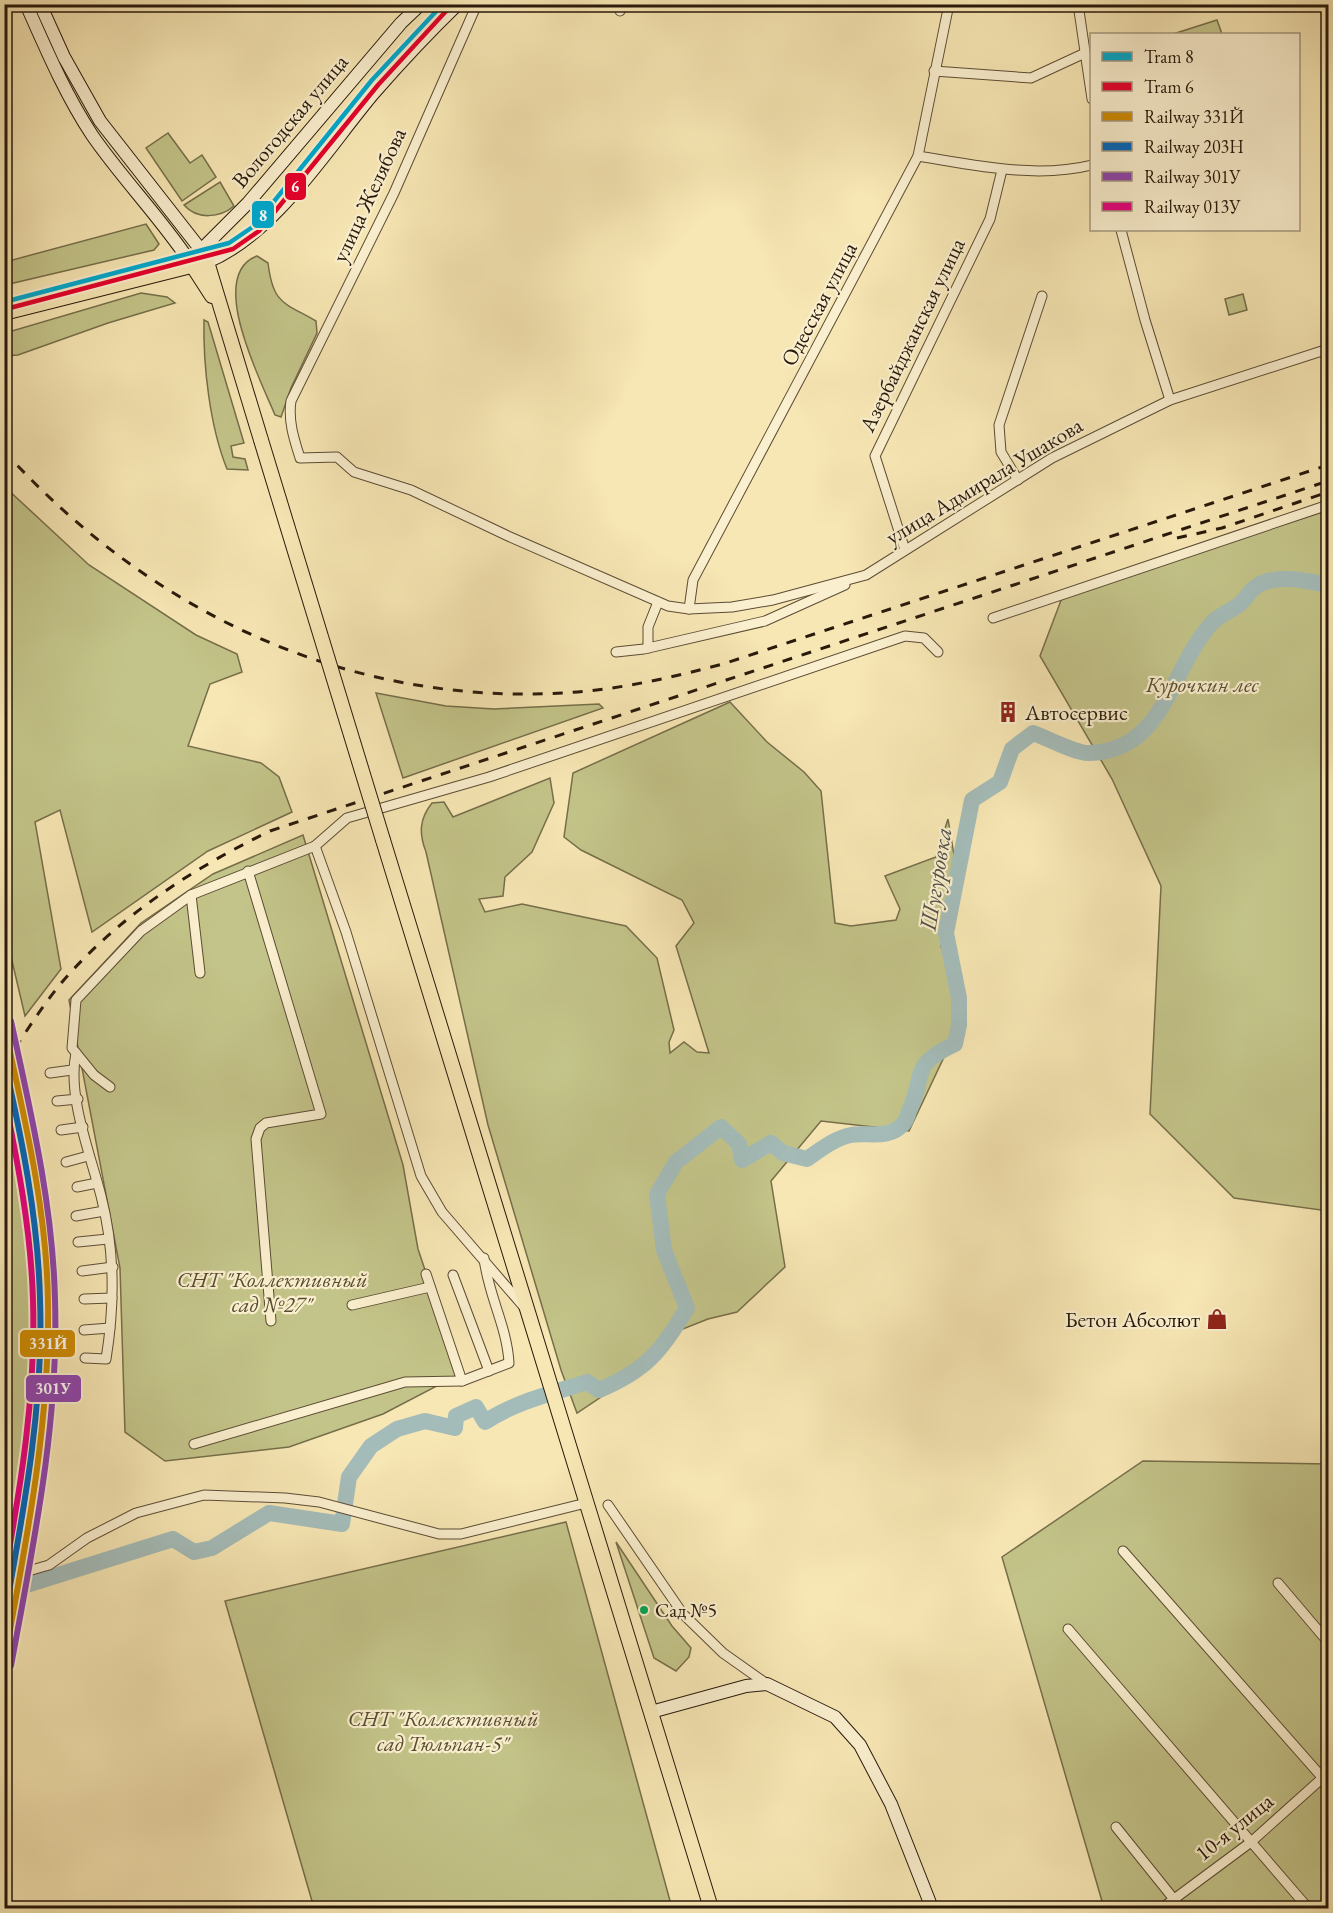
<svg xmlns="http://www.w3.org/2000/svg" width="1333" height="1913" viewBox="0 0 1333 1913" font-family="'EB Garamond',serif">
<rect width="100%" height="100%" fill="#f7e7b4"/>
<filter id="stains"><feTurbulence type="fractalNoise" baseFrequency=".00333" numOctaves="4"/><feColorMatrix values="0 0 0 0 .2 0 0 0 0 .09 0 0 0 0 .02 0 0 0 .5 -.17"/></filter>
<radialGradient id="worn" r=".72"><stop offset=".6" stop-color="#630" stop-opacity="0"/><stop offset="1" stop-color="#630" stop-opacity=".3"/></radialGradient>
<g fill="#c3c489" stroke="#766e4a" stroke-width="1.5">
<polygon points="1217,20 1222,34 1173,34"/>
<polygon points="168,133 190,163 202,155 216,177 182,201 146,148"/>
<path d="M220,182L234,206C220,218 197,220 184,205Z"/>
<polygon points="146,224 159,244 154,250 5,285 5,262"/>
<path d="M257,256L268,263C273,304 283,302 316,321L317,333L291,388L281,417L275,415C261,381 206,275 257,256Z"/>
<polygon points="141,293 167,297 175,303 108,323 18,355 5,356 5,333"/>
<polygon points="1243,294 1247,310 1229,315 1225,299"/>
<path d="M204,320L208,322L244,443L231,446L233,457L245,459L248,470L227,469C210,427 203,366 204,320Z"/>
<polygon points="5,487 89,565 196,635 237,654 242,672 210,684 188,746 261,763 279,777 292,812 208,851 92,932 60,810 35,822 61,969 25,1016 4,927"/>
<polygon points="1328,510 1328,1211 1234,1198 1150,1114 1161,886 1112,779 1040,656 1063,595"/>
<polygon points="376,693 446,706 494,709 599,704 603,708 403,778"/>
<path d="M730,702L767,742L804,772L821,791L835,923L851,926L896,920L900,909L885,876L936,857L948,819L957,873L941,947L959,967L954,1036L909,1131L821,1121L771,1181L785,1267L737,1312L708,1319L675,1332L649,1365L577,1413L561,1370L488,1125L426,852C419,834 419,819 432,803L444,802L453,817L550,778L554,803L532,852L505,877L503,896L479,899L485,912L522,904L626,926L657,958L674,1030L669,1042L670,1053L684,1042L697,1052L709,1053L676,946L694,923L682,900L581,850L564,837L573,773Z"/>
<polygon points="303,835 403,1165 418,1249 460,1374 383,1414 289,1447 165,1461 125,1432 120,1268 69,1000 141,923 213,874"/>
<path d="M9,1091C23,1156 39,1222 43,1289C48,1376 30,1484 12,1570L5,1571L4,1099Z"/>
<polygon points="1143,1461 1328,1464 1328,1908 1104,1908 1002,1557"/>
<polygon points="566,1522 672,1908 314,1908 225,1601"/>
<polygon points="616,1542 672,1626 691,1648 689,1657 676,1671 654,1658"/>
</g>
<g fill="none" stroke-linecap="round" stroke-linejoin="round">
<path stroke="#a4bcb9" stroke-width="16" d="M4,1592L173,1539L194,1552L212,1548L269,1513L342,1524L349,1477L371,1446L397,1429L425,1421L455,1428L456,1416L476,1407L485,1422C515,1402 553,1393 587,1382L599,1390C645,1371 662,1351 687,1308L664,1250L657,1194L676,1162L721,1127L739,1144L742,1160L771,1143L783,1153L807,1159C820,1150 835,1138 851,1135C869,1132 889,1140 903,1124C906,1121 908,1115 909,1111C927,1074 908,1066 955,1044L959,1025V998L946,933L972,800L1000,782L1012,749L1033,733C1047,738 1077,754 1089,753C1165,751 1169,671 1211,624C1219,614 1232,611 1241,603C1246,599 1248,593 1253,589C1272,572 1307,581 1328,585"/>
<defs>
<g id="street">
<path d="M477,4L394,193L291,401C288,421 294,439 300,458L337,457L354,472L411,490L508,536L668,606L689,609L732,607L773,600L866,575L1052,458L1170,400L1328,349"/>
<polyline points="1078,4 1092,99"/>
<polyline points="620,11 623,4"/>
<polyline points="934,71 1031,78 1085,53"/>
<path d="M918,156C974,165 1035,179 1092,165"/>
<polyline points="1121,230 1145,320 1170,400"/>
<polyline points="1018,480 1001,452 999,425 1042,296"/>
<polyline points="905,550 875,456 990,219 1002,170"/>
<polyline points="689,609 693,580 918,156 949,4"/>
<polyline points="993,618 1328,505"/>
<polyline points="648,648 648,627 658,602"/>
<polyline points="616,652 644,649 765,621 845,585"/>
<polyline points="315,846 346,932 421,1176 442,1212 524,1307"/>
<polyline points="248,871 321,1114 266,1123 260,1128 256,1139 271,1321"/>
<polyline points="200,973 191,895 315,846 347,818 489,777 905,636 924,638 938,652"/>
<path d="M76,1053C67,1096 90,1153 101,1196C115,1250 115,1304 106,1359L85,1358"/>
<polyline points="50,1073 72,1070"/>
<polyline points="110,1087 94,1075 72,1048 76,1000 141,931 191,895"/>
<polyline points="57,1101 78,1099"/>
<polyline points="61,1130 83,1127"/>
<polyline points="66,1162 88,1156"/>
<polyline points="77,1187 97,1183"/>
<polyline points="76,1216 104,1211"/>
<polyline points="78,1242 108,1239"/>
<polyline points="82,1271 113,1267"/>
<path d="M426,1274L462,1381L509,1363C507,1326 488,1295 484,1258"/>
<polyline points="453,1275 489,1371"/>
<polyline points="84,1299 112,1298"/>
<polyline points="352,1305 430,1287"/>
<polyline points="84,1330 110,1328"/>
<polyline points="194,1444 405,1382 462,1381"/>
<polyline points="608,1505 683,1614 723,1653 767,1684"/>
<polyline points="1123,1551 1328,1784"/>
<polyline points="4,1578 49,1565 87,1538 136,1513 204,1495 285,1498 319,1502 439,1534 461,1534 586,1503"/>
<polyline points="1278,1583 1328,1642"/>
<polyline points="1068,1629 1308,1908"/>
<polyline points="1116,1827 1181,1908"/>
<polyline points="1162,1908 1251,1842 1328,1773"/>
</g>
<g id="secondary">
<path d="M26,4C46,49 65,94 92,135C123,180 162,219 192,265L201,250L248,203L401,23L421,4"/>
<path d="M40,4L64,57L100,121L201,250L207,262C275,234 326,150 373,94C400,63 428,33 458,4"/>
<polyline points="651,1712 746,1686 767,1684 835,1717 860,1745 891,1804 932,1908"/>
</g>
<g id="primary">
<polyline points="192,265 212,296"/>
<polyline points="4,313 207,262 261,440"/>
<polyline points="383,840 711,1908"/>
</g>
</defs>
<use href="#street" stroke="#5c4c35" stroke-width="11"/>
<use href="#secondary" stroke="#28190b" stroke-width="14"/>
<use href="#primary" stroke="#28190b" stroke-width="16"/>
<use href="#street" stroke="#faefce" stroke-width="9"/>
<use href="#secondary" stroke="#faefce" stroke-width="12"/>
<use href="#primary" stroke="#f7e7b4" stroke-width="14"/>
<g stroke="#28190b" stroke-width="3" stroke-dasharray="10 10" stroke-linecap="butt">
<path d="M4,451C149,611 344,705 563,693C617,690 670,678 723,664L1328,465"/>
<polyline points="1177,538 1222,528 1328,492"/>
<path d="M4,1065C25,1034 45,1000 71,972C127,911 196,867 270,831L1328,481"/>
</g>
<defs>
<polyline id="primary-bridge" points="261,440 383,840"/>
</defs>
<use href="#primary-bridge" stroke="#28190b" stroke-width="16" stroke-linecap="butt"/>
<use href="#primary-bridge" stroke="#f7e7b4" stroke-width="14"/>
<defs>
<path id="rail-1" d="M4,1025C24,1116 47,1209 48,1303C50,1424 26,1543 4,1662"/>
<path id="rail-2" d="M4,1060C22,1139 38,1218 40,1299C44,1406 23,1514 4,1619"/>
<path id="rail-3" d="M11,1021C31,1113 53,1206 55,1300C59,1424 33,1546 11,1666"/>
<path id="rail-4" d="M4,1096C18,1163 31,1231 33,1300C36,1393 21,1486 4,1577"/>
</defs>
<use href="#rail-1" stroke="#faefce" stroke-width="10"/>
<use href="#rail-2" stroke="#faefce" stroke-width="10"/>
<use href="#rail-3" stroke="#faefce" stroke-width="10"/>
<use href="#rail-4" stroke="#faefce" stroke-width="10"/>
<use href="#rail-1" stroke="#ce8a02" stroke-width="6"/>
<use href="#rail-2" stroke="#0065bd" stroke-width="6"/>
<use href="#rail-3" stroke="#8e44ad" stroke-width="6"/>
<use href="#rail-4" stroke="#e5007d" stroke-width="6"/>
<defs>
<polyline id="tram-1" points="4,302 229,243 254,226 372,80 443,4"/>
<polyline id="tram-2" points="6,309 233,249 259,231 378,85 448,9"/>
</defs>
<use href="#tram-1" stroke="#faefce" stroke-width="9"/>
<use href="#tram-2" stroke="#faefce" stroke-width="9"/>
<use href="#tram-1" stroke="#00a9ce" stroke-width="4.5"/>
<use href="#tram-2" stroke="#e4002b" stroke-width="4.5"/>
</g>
<defs>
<symbol id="building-bare" viewBox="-9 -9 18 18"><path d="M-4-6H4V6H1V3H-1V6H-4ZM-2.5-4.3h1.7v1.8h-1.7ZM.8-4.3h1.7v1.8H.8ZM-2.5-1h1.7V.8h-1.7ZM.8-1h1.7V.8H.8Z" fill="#8f2418" stroke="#faefce" stroke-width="2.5" paint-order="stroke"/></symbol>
<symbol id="shop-bare" viewBox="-9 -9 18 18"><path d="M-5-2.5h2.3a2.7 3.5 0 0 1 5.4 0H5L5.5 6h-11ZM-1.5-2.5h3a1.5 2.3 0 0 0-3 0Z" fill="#8f2418" stroke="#faefce" stroke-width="2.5" paint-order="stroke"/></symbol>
</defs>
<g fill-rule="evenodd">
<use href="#building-bare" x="993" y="697" width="30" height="30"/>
<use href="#shop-bare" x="1202" y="1304" width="30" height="30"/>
</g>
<circle fill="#00a651" stroke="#faefce" stroke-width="2" cx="644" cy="1610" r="5"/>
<g text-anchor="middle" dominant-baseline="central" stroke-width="4.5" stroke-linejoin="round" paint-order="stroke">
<g font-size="20" fill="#28190b" stroke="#faefce" text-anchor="start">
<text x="655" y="1610">Сад №5</text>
</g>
<g font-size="22" fill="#28190b" stroke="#faefce">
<text transform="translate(290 121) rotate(-50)">Вологодская улица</text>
<text transform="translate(369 195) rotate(-65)">улица Желябова</text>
<text transform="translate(819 304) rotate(-62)">Одесская улица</text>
<text transform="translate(912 335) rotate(-64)">Азербайджанская улица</text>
<text transform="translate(984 481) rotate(-31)">улица Адмирала Ушакова</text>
<text transform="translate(1234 1827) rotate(-39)">10-я улица</text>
</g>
<g font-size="22" font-style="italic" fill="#564c31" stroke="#faefce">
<text x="1202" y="684">Курочкин лес</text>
<text x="272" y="1279">СНТ "Коллективный<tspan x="272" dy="25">сад №27"</tspan></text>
<text x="443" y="1718">СНТ "Коллективный<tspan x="443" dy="25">сад Тюльпан-5"</tspan></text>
</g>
<g font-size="22" fill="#28190b" stroke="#faefce" text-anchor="start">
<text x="1025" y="712">Автосервис</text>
<text x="1200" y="1319" text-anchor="end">Бетон Абсолют</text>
</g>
<g font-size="24" font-style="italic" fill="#535248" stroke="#faefce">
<text transform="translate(935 879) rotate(-81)">Шугуровка</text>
</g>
</g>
<g stroke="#faefce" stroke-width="2">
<rect x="284" y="172" width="23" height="29" rx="6" fill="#e4002b"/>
<rect x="251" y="200" width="24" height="29" rx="6" fill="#00a9ce"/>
<rect x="19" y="1329" width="57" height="29" rx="6" fill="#ce8a02"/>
<rect x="25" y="1374" width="57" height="29" rx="6" fill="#8e44ad"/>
</g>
<g font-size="16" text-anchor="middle" font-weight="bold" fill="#fff">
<text x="295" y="192">6</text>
<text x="263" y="221">8</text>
<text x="48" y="1349">331Й</text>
<text x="53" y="1394">301У</text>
</g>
<rect width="1333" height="1913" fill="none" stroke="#f7e7b4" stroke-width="24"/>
<rect x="6" y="6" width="1321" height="1901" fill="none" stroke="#28190b" stroke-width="3"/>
<rect x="12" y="12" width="1309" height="1889" fill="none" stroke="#28190b" stroke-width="1.5"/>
<rect x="1090" y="33" width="210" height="198" fill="#faefce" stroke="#a69980" stroke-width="1.5"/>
<rect x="1102" y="52" width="30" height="9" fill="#00a9ce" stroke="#a69980" stroke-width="1.5"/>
<text x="1144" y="63" font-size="18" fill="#28190b">Tram 8</text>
<rect x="1102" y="82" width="30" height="9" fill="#e4002b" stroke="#a69980" stroke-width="1.5"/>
<text x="1144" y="93" font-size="18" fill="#28190b">Tram 6</text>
<rect x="1102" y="112" width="30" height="9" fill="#ce8a02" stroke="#a69980" stroke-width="1.5"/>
<text x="1144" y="123" font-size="18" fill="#28190b">Railway 331Й</text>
<rect x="1102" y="142" width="30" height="9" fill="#0065bd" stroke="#a69980" stroke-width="1.5"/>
<text x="1144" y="153" font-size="18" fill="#28190b">Railway 203Н</text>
<rect x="1102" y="172" width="30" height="9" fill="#8e44ad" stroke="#a69980" stroke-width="1.5"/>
<text x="1144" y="183" font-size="18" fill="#28190b">Railway 301У</text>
<rect x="1102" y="202" width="30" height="9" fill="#e5007d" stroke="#a69980" stroke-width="1.5"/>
<text x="1144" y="213" font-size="18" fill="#28190b">Railway 013У</text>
<rect width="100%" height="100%" filter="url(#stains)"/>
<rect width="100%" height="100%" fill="url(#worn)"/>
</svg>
